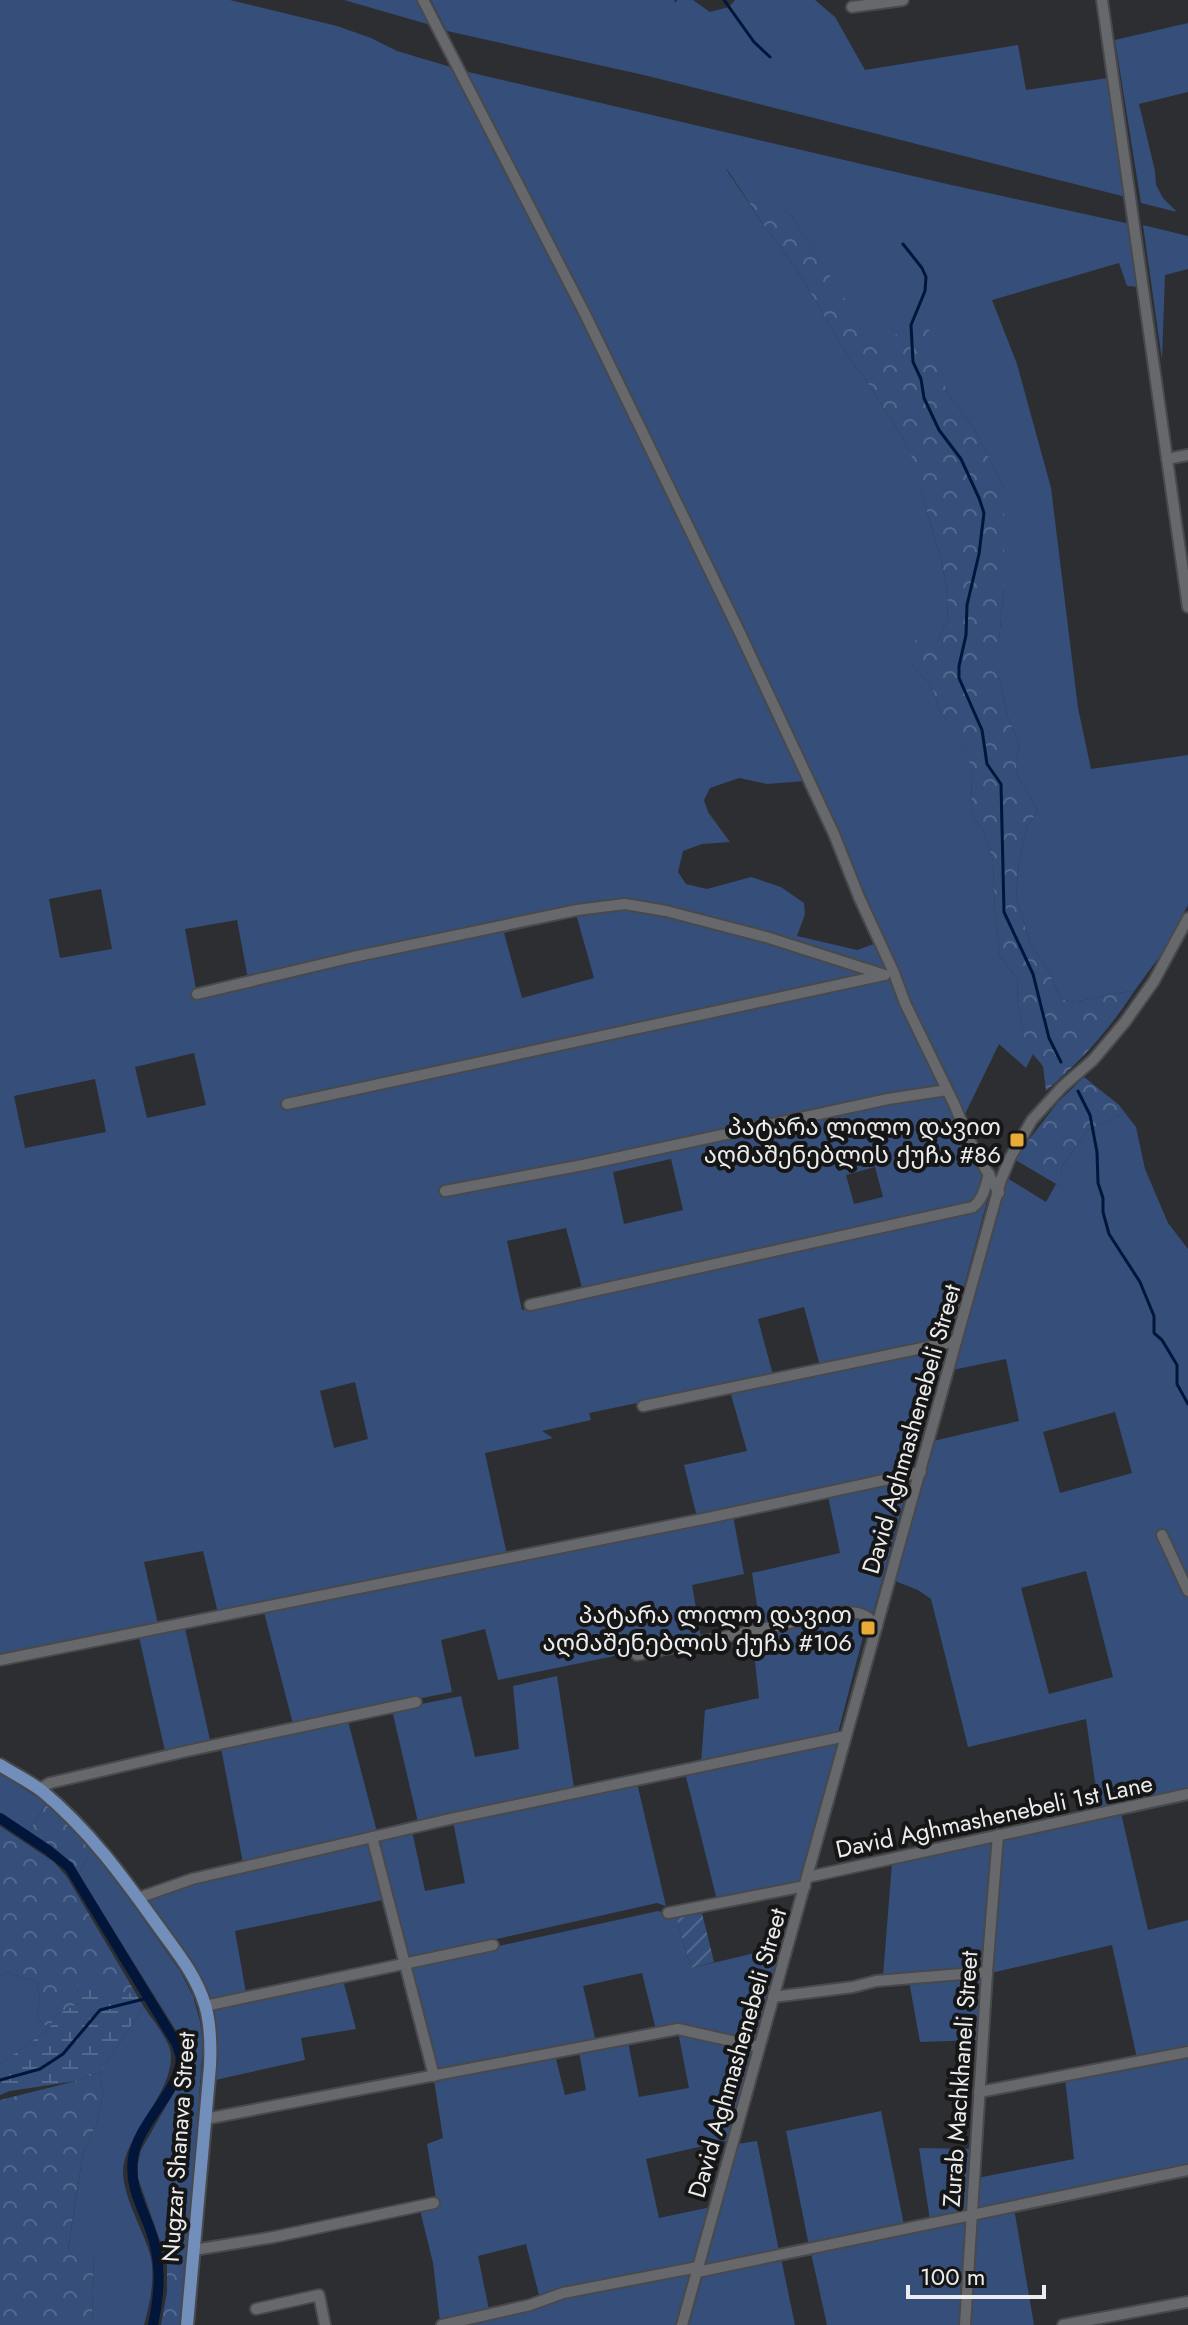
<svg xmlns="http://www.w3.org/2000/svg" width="1188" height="2325" viewBox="0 0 1188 2325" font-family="Jost,'Noto Sans Georgian',sans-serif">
<defs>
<pattern id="forest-crowns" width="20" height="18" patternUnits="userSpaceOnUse" patternTransform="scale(2)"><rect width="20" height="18" fill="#354f7a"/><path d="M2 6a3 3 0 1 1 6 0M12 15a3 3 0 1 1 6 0" fill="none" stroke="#52688d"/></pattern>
<pattern id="wetland-marsh" width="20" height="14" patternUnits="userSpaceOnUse" patternTransform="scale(2)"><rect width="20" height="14" fill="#354f7a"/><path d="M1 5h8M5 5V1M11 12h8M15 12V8" fill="none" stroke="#52688d"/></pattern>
<pattern id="garden-furrows" width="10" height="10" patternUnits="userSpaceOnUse" patternTransform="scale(2)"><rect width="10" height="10" fill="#354f7a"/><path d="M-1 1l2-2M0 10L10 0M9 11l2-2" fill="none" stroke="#52688d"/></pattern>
</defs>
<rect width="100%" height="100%" fill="#2d2e31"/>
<g fill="#354f7a" fill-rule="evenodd">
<path d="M0,0H230L337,26L371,38L397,51L454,68C576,303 696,539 805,781L767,784L739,778L710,788L704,800L708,812L730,842L702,844L683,851L678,872L686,884L707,889L751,877L781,887L804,903L805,914L797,936L857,950L874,944L982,1177L984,1183L972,1204L582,1288L566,1228L507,1241L522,1310L974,1211L988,1198L950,1338L820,1366L804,1307L758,1319L773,1375L589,1413L591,1420L542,1431L553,1438L485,1453L507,1555L218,1613L203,1551L144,1562L158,1624L0,1655ZM101,889L112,949L60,958L49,899ZM576,914L594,978L522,998L504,933ZM237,920L248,979L196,989L185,929ZM194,1053L206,1105L147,1118L135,1067ZM95,1079L106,1132L25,1148L14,1096ZM671,1159L683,1210L624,1224L613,1172ZM875,1167L883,1197L854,1204L846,1175ZM355,1382L368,1439L334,1448L320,1391Z"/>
<polygon points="344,0 419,0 434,26"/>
<polygon points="431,0 674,0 676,3 677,0 693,0 710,12 729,7 735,0 815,0 835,17 865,70 1018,45 1026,90 1108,78 1126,197 648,76 447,31"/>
<polygon points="1188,23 1188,92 1139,104 1155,171 1156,185 1163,198 1177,212 1141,203 1115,40"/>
<polygon points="464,71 947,184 1130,224 1139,287 1127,286 1119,263 992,300 1017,364 1051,488 1078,708 1091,769 1188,755 1188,905 1162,953 1135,990 1074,1002 1061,999 1049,973 1030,943 1016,896 1019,862 1027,826 1038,811 1016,772 1019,743 1007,715 999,677 999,640 1004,584 1004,488 975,430 947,393 932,334 871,341 792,216 726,169 765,227 797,270 849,358 866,380 903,438 920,473 922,495 942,563 948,595 947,621 937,642 911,664 932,687 941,714 964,739 972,771 971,814 984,832 993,861 995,912 1000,956 1017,979 1018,1005 1026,1045 1033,1054 1026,1068 999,1044 965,1114 935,1064 884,942 733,604 615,367 589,309 535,212"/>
<polygon points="1143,225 1188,236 1188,269 1165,275 1162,360"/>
<path d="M1125,1113L1136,1127L1145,1169L1168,1223L1188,1249V1798L1121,1813L1148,1930L1188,1920V2049L1137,2058L1112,1945L991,1973L1004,1830L1099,1809L1086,1719L968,1747L931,1599L918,1590L895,1581L933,1441L1019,1421L1006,1359L952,1370L1007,1178L1046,1202L1056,1184L1062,1187L1061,1168L1087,1130ZM1115,1412L1132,1473L1060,1493L1043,1432ZM1086,1571L1113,1677L1049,1694L1021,1588Z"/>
<polygon points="940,1348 945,1351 912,1469 697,1517 684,1465 747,1451 730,1391"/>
<polygon points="897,1481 904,1482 908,1486 873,1613 856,1607 840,1606 760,1625 752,1573 840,1553 828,1496"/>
<polygon points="733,1516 744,1574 692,1585 701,1638 498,1680 485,1629 441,1640 452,1692 293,1724 264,1612"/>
<polygon points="840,1615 867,1621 838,1733 701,1763 705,1710 759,1698 752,1635"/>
<polygon points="185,1628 210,1740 165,1751 139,1637"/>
<polygon points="557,1676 574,1788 418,1822 392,1710 461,1696 475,1757 519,1749 513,1686"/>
<polygon points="348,1721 377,1832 243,1863 221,1748"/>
<polygon points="840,1740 798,1884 717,1900 685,1773"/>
<polygon points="0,1773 46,1803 28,1833 0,1814"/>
<polygon points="637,1783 666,1906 657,1903 407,1959 377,1840 412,1831 425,1891 465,1883 453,1821"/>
<polygon points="369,1841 383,1900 235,1931 246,1993 211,2000 202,1978 145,1900 195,1883"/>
<polygon points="988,1842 992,1846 984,1965 981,1969 883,1976 892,1863"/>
<polygon points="92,1846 180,1971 193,1996 200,2021 203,2044 187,2262 167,2261 138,2178 138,2163 141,2150 184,2075 187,2059 185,2045 79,1875"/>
<polygon points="658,1911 676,1917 691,1968 781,1947 755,2043 656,2030 642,1973 583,1986 596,2042 436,2072 408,1966"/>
<polygon points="6,1972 37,1982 40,1999 37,2018 49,2029 0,2064 0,1976"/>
<polygon points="983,1976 979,2040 920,2042 909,1981"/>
<polygon points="343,1980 356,2029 301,2038 305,2060 215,2080 218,2042 211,2008"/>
<path d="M144,2007C152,2019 162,2031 168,2044C184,2078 131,2128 124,2163C118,2191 144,2229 151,2258C155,2280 150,2304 144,2325H92L94,2256L68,2251L83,2153L97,2123L103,2095L100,2072Z"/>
<polygon points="678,2032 754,2049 729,2140 646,2159 659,2218 711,2207 697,2263 540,2299 526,2244 478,2256 489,2310 440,2322 433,2263 418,2202 436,2198 427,2144 443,2138 434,2080 555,2055 565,2095 586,2090 579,2052 628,2042 639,2097 689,2088"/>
<polygon points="1188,2054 1188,2166 975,2209 977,2178 1074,2159 1065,2078"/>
<polygon points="881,2111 904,2225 809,2246 786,2131"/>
<polygon points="757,2141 779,2251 706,2266 705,2262 737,2144"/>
<polygon points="919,2148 973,2149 969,2212 930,2220"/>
<polygon points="1014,2208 1034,2325 967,2325 974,2217"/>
<polygon points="968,2219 962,2325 827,2325 811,2253"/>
<polygon points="781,2258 795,2325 689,2325 703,2275"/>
<polygon points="694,2270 678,2325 461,2325 542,2306 565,2297"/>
</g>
<g fill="url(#forest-crowns)">
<path d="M725,166L792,216L871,340L894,337L911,318L922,323L933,334L947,393L975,430L1004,488V584L999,640V677L1007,715L1019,743L1016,772L1038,811L1027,826L1019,862L1016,896L1030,943L1049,973L1061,999L1074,1002L1135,990C1109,1030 1082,1060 1046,1091L1043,1066L1026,1046L1018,1005L1017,979L1000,956L995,912L993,861L984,832L971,814L972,772L964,740L941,714L932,687L911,664L908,650L913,640L937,642L947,621L948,595L942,563L922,495L919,473L903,438L866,380L849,358L797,270L765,227Z"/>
<polygon points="1084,1077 1119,1105 1125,1113 1087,1130 1061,1168 1063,1188 1014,1159 1058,1102"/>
<polygon points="46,1803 72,1824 92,1846 79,1875 68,1860 28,1833"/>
<polygon points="0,1826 54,1862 67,1877 135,1992 82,2002 57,2014 49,2029 37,2018 40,1999 37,1982 6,1972 0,1976"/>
<polygon points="100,2072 103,2095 97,2123 83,2153 68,2250 94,2255 92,2325 0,2325 0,2100 76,2081"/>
<polygon points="167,2261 187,2262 181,2325 161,2325 167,2292"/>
</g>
<polygon fill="url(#wetland-marsh)" points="86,1979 106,1997 135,1992 144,2007 100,2072 76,2081 10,2091 0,2095 0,2064 49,2029 57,2014 82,2002 77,1984"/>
<polygon fill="url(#garden-furrows)" points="701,1909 714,1962 691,1968 676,1917 672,1914"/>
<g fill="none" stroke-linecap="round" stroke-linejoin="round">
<g stroke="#02163b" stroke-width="3">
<polyline points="724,0 754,42 770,57"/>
<polyline points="903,244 922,268 926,277 925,291 911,325 913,362 921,379 924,398 939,430 961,459 979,498 984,513 979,554 967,605 966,635 959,666 959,678 982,730 987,764 1001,784 1004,912 1033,974 1049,1038 1061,1062"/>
<polyline points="1078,1091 1090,1115 1097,1152 1098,1183 1103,1198 1103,1212 1109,1234 1140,1282 1154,1316 1154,1333 1162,1340 1177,1365 1177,1384 1188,1404"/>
<polyline points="0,2080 40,2069 63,2054 100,2010 148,1998"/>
</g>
<path stroke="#02163b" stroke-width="10" d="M0,1818L48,1850L69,1867L176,2043C179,2051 182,2057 180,2066C173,2097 138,2124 133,2158C129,2185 141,2205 150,2229C162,2261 160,2292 153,2325"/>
<defs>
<g id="minor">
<polyline points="423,0 585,314 739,631 834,834 859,897 894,973 905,1003 955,1106 968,1138 999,1193"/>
<polyline points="1102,0 1188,607"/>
<polyline points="852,7 903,0"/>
<polyline points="1167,459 1188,455"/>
<polyline points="197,994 353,957 577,910 625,904 666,911 766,937 885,975"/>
<polyline points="287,1104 884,975"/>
<polyline points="445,1191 583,1165 888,1099 947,1090"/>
<path d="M530,1305L973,1207C984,1198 985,1187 989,1174"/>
<polyline points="643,1406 956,1341"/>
<polyline points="1162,1535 1188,1591"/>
<path d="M637,1655L842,1612C858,1612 866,1613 877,1626"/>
<polyline points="0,1660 708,1518 921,1472"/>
<polyline points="39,1789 50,1783 187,1751 416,1702"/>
<polyline points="372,1837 434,2076"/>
<polyline points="808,1877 1188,1794"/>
<polyline points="138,1898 192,1879 450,1819 846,1736"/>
<polyline points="668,1913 805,1886"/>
<polyline points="773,1997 853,1987 876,1981 987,1972"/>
<polyline points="205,2006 493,1945"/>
<polyline points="979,2092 1188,2052"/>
<polyline points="205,2119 678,2029 759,2047"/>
<polyline points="194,2250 274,2237 434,2203"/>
<polyline points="697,2272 1188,2170"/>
<polyline points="256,2309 319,2295 325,2325"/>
<polyline points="442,2325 530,2305 563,2293 698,2267"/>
<polyline points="682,2325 1001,1180 1010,1158 1032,1120 1062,1087 1093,1060 1125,1022 1154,981 1188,918"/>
<polyline points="965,2325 987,1972 998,1835"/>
<polyline points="1063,2325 1188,2302"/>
</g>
<path id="major" d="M0,1765C14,1774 29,1781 42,1791C89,1830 123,1877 158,1926C176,1951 196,1975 205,2005C211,2025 211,2045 210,2066L187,2325"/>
</defs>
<use href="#minor" stroke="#48494c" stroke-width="14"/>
<use href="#major" stroke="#48494c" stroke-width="16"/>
<use href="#minor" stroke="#67686b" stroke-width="10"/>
<use href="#major" stroke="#728eba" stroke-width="12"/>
</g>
<g fill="#e8ab37" stroke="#161617" stroke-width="3">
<rect x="1009" y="1132" width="16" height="16" rx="4"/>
<rect x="860" y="1620" width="16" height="16" rx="4"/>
</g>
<g text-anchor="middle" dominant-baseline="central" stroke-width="8" stroke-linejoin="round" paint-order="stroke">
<g font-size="24" fill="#ebeced" stroke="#161617" text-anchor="end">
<text x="1001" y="1126">პატარა ლილო დავით<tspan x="1001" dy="28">აღმაშენებლის ქუჩა #86</tspan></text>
<text x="852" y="1614">პატარა ლილო დავით<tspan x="852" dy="28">აღმაშენებლის ქუჩა #106</tspan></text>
</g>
<g font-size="24" fill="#ebeced" stroke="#161617">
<text transform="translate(911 1429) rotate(-74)">David Aghmashenebeli Street</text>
<text transform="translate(994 1816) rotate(-12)">David Aghmashenebeli 1st Lane</text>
<text transform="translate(737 2053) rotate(-74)">David Aghmashenebeli Street</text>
<text transform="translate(960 2079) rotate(-86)">Zurab Machkhaneli Street</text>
<text transform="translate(178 2147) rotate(-86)">Nugzar Shanava Street</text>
</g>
</g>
<path d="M908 2285v12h136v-12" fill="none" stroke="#ebeced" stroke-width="4"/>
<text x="920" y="2285" font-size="24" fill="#ebeced" stroke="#161617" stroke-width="6" paint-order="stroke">100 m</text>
</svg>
